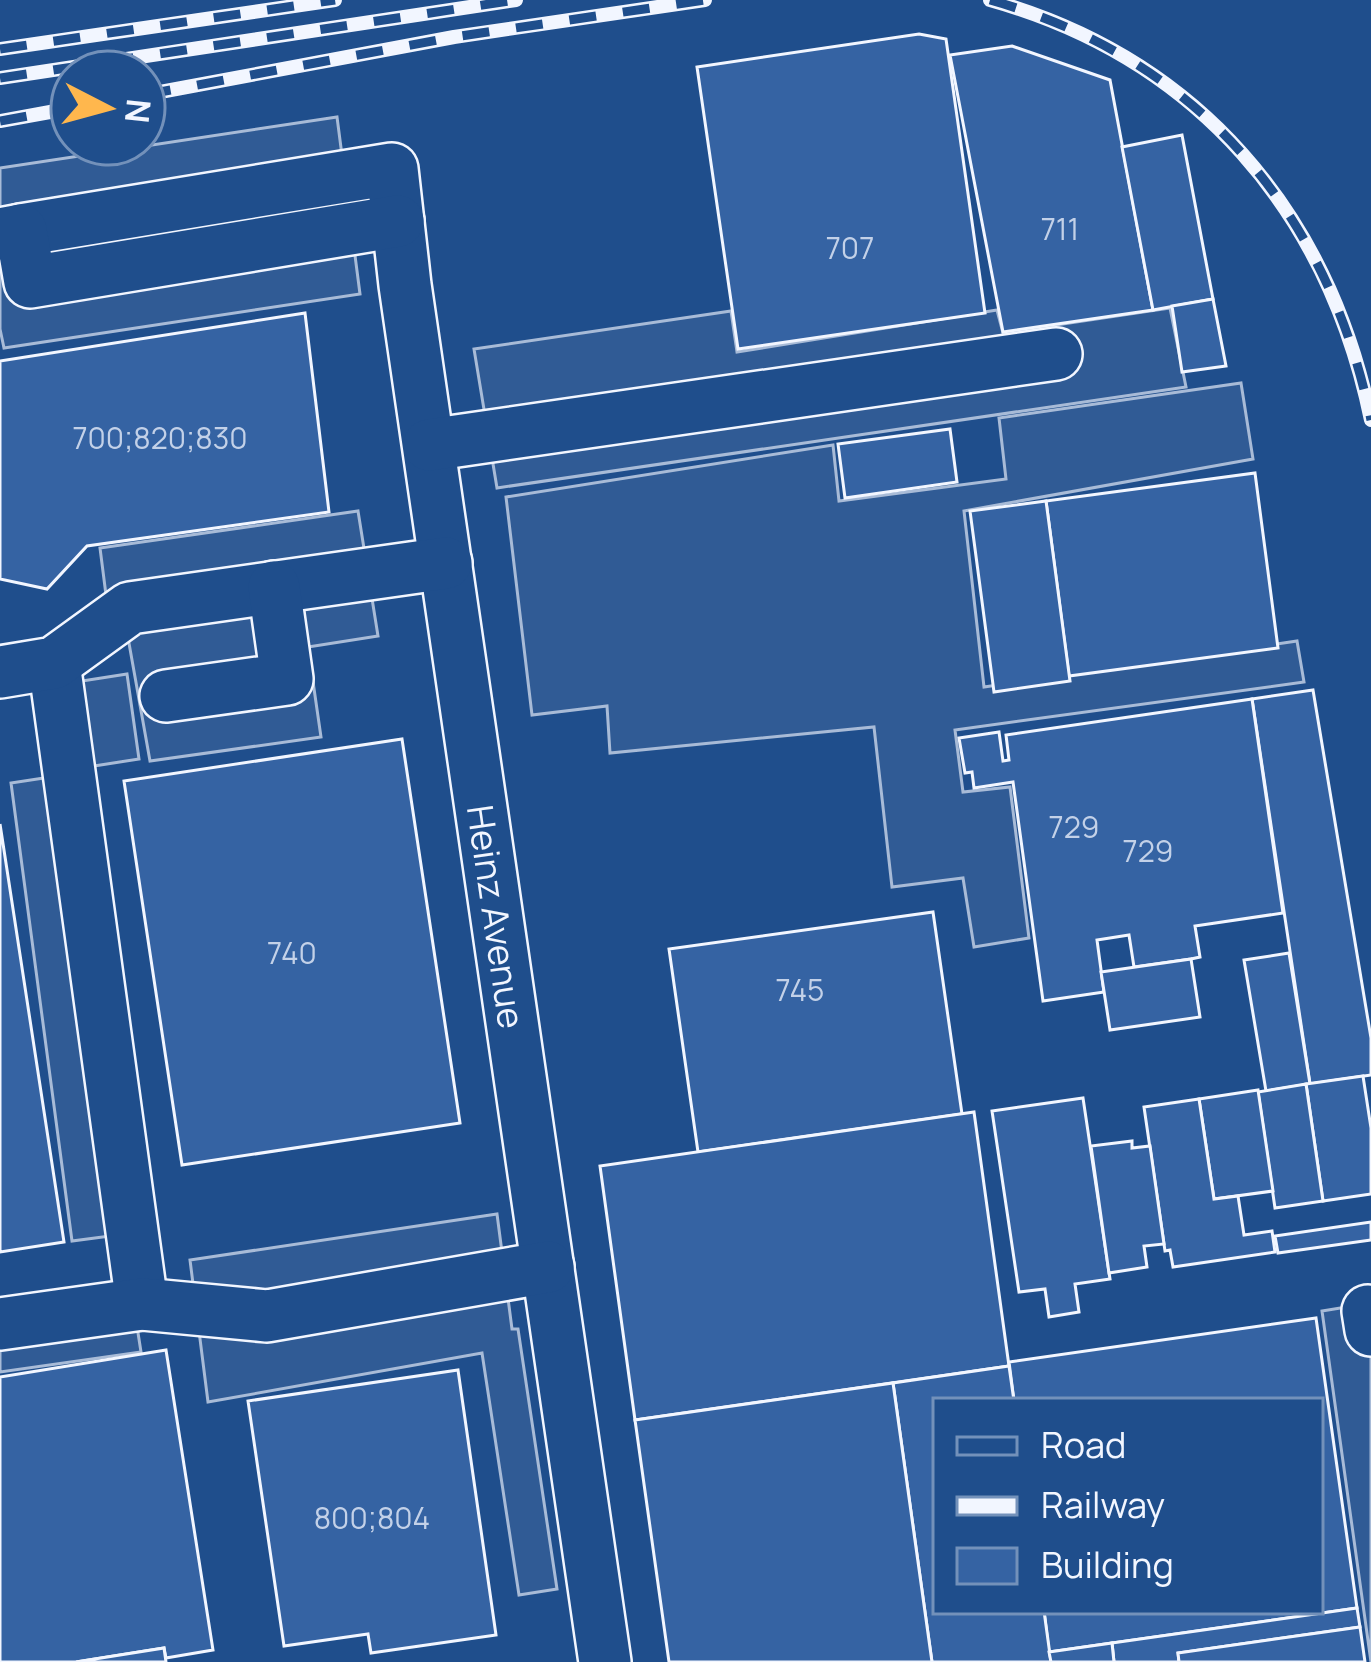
<svg xmlns="http://www.w3.org/2000/svg" width="1371" height="1662" viewBox="0 0 1371 1662" font-family="Manrope,sans-serif">
<rect width="100%" height="100%" fill="#1f4e8c"/>
<g fill="#305b95" stroke="#a8bbd7" stroke-width="3">
<polygon points="337,117 360,294 4,348 0,329 0,168"/>
<polygon points="1170,308 1186,387 497,488 474,349 731,311 737,352 997,310 1003,333"/>
<polygon points="1241,383 1253,459 964,511 984,687 1297,641 1304,682 955,730 963,792 1010,787 1029,938 974,947 963,878 892,887 874,727 610,753 607,706 532,715 506,497 833,445 839,501 1006,479 999,418"/>
<polygon points="358,511 378,636 308,647 321,737 150,761 127,632 106,595 100,548"/>
<polygon points="127,674 139,759 94,766 82,681"/>
<polygon points="57,776 118,1235 72,1241 11,783"/>
<polygon points="497,1214 512,1329 518,1329 557,1589 519,1595 482,1353 208,1402 190,1260"/>
<polygon points="1371,1303 1371,1662 1322,1311"/>
<polygon points="136,1320 141,1352 0,1372 0,1339"/>
</g>
<g fill="#3563a3" stroke="#f2f6ff" stroke-width="3">
<polygon points="919,34 946,39 985,313 738,349 697,67"/>
<polygon points="1012,46 1110,80 1153,310 1003,332 950,55"/>
<polygon points="1182,135 1213,299 1153,310 1122,147"/>
<polygon points="1213,299 1226,366 1182,372 1172,306"/>
<polygon points="305,313 329,512 87,546 47,589 0,579 0,361"/>
<polygon points="950,429 957,482 845,498 838,444"/>
<polygon points="1255,473 1278,648 1069,676 1046,501"/>
<polygon points="1046,501 1070,681 994,692 970,511"/>
<polygon points="1313,690 1371,1038 1371,1075 1310,1084 1252,699"/>
<polygon points="1252,699 1283,913 1195,926 1200,957 1191,959 1134,967 1129,935 1097,940 1104,992 1043,1001 1013,782 974,788 972,772 965,773 959,738 999,732 1003,761 1009,760 1006,735"/>
<polygon points="402,739 460,1123 182,1165 124,781"/>
<polygon points="0,824 64,1242 0,1252"/>
<polygon points="933,912 962,1114 698,1152 669,949"/>
<polygon points="1289,953 1310,1084 1266,1091 1244,960"/>
<polygon points="1191,959 1200,1017 1110,1030 1101,972"/>
<polygon points="1363,1076 1371,1128 1371,1194 1323,1201 1306,1084"/>
<polygon points="1306,1084 1323,1201 1275,1208 1258,1092"/>
<polygon points="1258,1090 1273,1191 1214,1199 1199,1099"/>
<polygon points="1083,1098 1110,1279 1075,1284 1079,1312 1049,1317 1045,1289 1019,1292 992,1111"/>
<polygon points="1199,1099 1214,1199 1238,1196 1244,1235 1272,1231 1275,1252 1173,1267 1170,1250 1165,1251 1144,1107"/>
<polygon points="974,1112 1009,1366 635,1420 600,1166"/>
<polygon points="1132,1141 1132,1148 1150,1146 1164,1244 1144,1246 1147,1267 1109,1273 1091,1146"/>
<polygon points="1371,1222 1371,1240 1278,1253 1275,1236"/>
<polygon points="1316,1318 1357,1608 1049,1652 1044,1611 1320,1611 1320,1401 1014,1401 1009,1362"/>
<polygon points="166,1350 213,1650 166,1658 164,1648 76,1662 0,1662 0,1377"/>
<polygon points="1009,1366 1014,1401 936,1401 936,1611 1044,1611 1051,1662 932,1662 893,1383"/>
<polygon points="458,1370 496,1635 371,1653 368,1634 284,1646 248,1401"/>
<polygon points="893,1383 932,1662 669,1662 635,1420"/>
<polygon points="1357,1608 1360,1627 1178,1653 1179,1662 1114,1662 1112,1643"/>
<polygon points="1360,1627 1365,1662 1179,1662 1178,1653"/>
<polygon points="1112,1643 1114,1662 1051,1662 1049,1652"/>
<polygon points="164,1648 166,1662 76,1662"/>
</g>
<g fill="none" stroke-linecap="round" stroke-linejoin="round">
<defs>
<g id="minor">
<path id="s1" d="M21,230L392,169L405,285L605,1662"/>
<polyline points="0,234 21,230 30,282 398,221"/>
<polyline points="429,445 1056,354"/>
<polyline points="54,663 142,1304"/>
<polyline points="0,672 54,663 130,608 446,563"/>
<polyline points="166,696 287,679 274,587"/>
<polyline points="1368,1311 1371,1330"/>
<polyline points="0,1324 142,1304 267,1316 548,1267"/>
</g>
</defs>
<use href="#minor" stroke="#f2f6ff" stroke-width="56"/>
<use href="#minor" stroke="#1f4e8c" stroke-width="51"/>
<defs>
<g id="rail">
<path d="M990,0C1197,58 1328,211 1371,420"/>
<polyline points="0,49 335,0"/>
<polyline points="0,78 516,0"/>
<polyline points="144,95 454,37 705,0"/>
<polyline points="0,121 72,108"/>
</g>
</defs>
<use href="#rail" stroke="#f2f6ff" stroke-width="14"/>
<use href="#rail" stroke="#1f4e8c" stroke-width="9" stroke-dasharray="27" stroke-linecap="butt"/>
</g>
<g text-anchor="middle" dominant-baseline="central" stroke-width="9" stroke-linejoin="round" paint-order="stroke">
<g font-size="30" fill="#c3d1e8">
<text x="1060" y="228">711</text>
<text x="850" y="247">707</text>
<text x="160" y="437">700;820;830</text>
<text x="1074" y="826">729</text>
<text x="1148" y="850">729</text>
<text x="292" y="952">740</text>
<text x="800" y="989">745</text>
<text x="372" y="1517">800;804</text>
</g>
<g font-size="36" fill="#f2f6ff" stroke="#1f4e8c">
<text stroke="none"><textPath href="#s1" startOffset="1131">Heinz Avenue</textPath></text>
</g>
</g>
<rect x="933" y="1398" width="390" height="216" fill="#1f4e8c" stroke="#7391ba" stroke-width="3"/>
<rect x="957" y="1437" width="60" height="18" fill="#1f4e8c" stroke="#7391ba" stroke-width="3"/>
<text x="1041" y="1458" font-size="36" fill="#f2f6ff">Road</text>
<rect x="957" y="1497" width="60" height="18" fill="#f2f6ff" stroke="#7391ba" stroke-width="3"/>
<text x="1041" y="1518" font-size="36" fill="#f2f6ff">Railway</text>
<rect x="957" y="1548" width="60" height="36" fill="#3563a3" stroke="#7391ba" stroke-width="3"/>
<text x="1041" y="1578" font-size="36" fill="#f2f6ff">Building</text>
<g transform="translate(108 108) rotate(96)"><circle r="57" fill="#1f4e8c" stroke="#7391ba" stroke-width="3"/>
<path d="M0-9L21 45L0 30L-21 45Z" fill="#ffb74d"/>
<text y="-18" font-size="33" font-weight="bold" text-anchor="middle" fill="#f2f6ff">N</text>
</g>
</svg>
